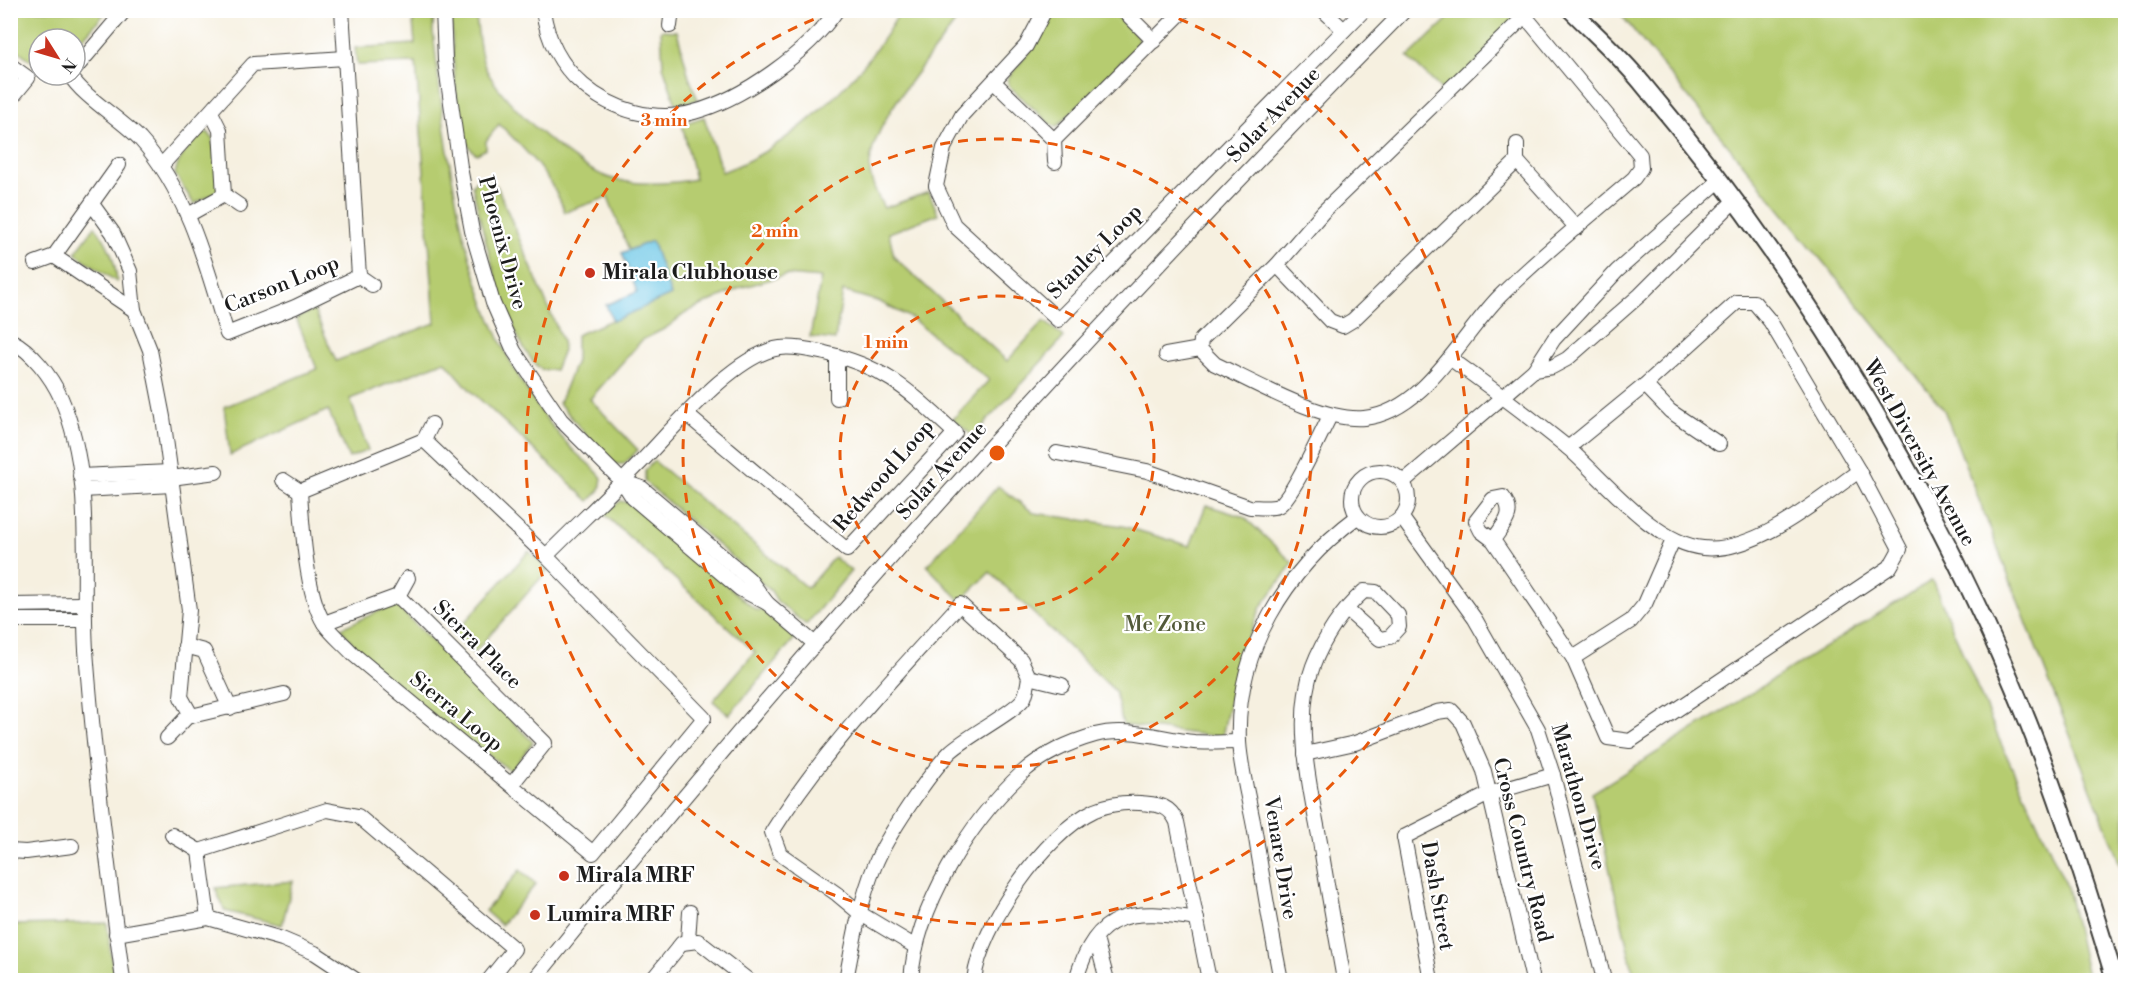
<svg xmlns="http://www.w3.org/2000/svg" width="2136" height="991" viewBox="0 0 2136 991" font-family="'Libre Bodoni',serif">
<rect width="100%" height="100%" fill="#fff"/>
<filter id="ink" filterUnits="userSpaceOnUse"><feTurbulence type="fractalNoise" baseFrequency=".0167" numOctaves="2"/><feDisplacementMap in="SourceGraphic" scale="12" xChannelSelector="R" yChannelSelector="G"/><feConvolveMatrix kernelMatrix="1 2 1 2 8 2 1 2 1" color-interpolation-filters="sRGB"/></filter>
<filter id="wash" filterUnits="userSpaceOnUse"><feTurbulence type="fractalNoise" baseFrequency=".008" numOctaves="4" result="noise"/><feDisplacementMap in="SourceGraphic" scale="24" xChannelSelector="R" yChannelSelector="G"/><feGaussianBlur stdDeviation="1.35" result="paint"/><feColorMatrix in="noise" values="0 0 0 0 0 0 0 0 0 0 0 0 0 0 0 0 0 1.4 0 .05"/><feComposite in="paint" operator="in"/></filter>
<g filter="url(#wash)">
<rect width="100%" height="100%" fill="#f6f0e0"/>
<g fill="#b6cc70" stroke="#697446" stroke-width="1.5">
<polygon points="10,11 11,10 107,11 75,47 75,39 39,39 39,67 11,45"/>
<path d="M412,11H434L433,31C448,162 460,296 538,407C548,422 561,437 573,450C582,459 594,467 602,478L600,490L589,501L471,391L445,361L350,399L368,450L349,458L328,410L230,455L224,407L317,369L296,318L314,310L336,361L435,323L416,63L357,65L355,48L415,44Z"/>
<path d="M451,11H475C478,26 479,56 486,69C503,104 579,173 617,180C641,185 672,184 695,179L682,124L704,117L722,172C792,147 866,75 900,11H963C938,51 865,124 870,173C872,185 878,197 884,208L929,192L938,214L889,233L894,257L1007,361L1044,321L1064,337L973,436L953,419L989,380L911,318L880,302L843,291L835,340L810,337L821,278L786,275L740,288L687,312L666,328L642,340L590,399L638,450L624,464H615L593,443L559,403L576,361V335L671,295L652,241L629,250L608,197L565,212C552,177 526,150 499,124L486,141V149L477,154C454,146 452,35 451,11Z"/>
<polygon points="1055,11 1112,11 1138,36 1140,43 1057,127 1050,124 1009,86 1007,79 1038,41"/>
<polygon points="1456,11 1530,11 1445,93 1408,57"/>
<polygon points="1628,11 2125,11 2125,877 1944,410 1622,16"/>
<polygon points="661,30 677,31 689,77 698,100 676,105 663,66"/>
<path d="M208,132L213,139L219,187L215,193L194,204L175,174C177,160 193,137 208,132Z"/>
<path d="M480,176L497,186L562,340L563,350L555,370H542C508,347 482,226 472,185Z"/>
<path d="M95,226C109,244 115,259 117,282L75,253Z"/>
<polygon points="654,461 807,588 834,557 851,571 806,625 777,601 771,591 645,482 645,470"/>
<polygon points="998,486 1034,513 1123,526 1190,546 1206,505 1244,517 1293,563 1261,607 1237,665 1222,737 1123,725 1115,691 990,572 961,601 927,566"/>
<polygon points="621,501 629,503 756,610 762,610 795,638 729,715 713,701 755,652 603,513"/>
<polygon points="529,551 548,570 473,654 454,634"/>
<polygon points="1932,580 1999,739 2067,887 2088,980 1635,980 1592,793"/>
<path d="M395,604L533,742L511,771C455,731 380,684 341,628Z"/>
<polygon points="520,870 536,884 501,925 485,911"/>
<polygon points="293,881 282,925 225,911 215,888"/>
<polygon points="107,923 114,980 11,980 11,925"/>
</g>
<polygon fill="#66c5e5" stroke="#417080" stroke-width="1.5" points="652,241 671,295 613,321 606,305 637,292 622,253"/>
</g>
<g filter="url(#ink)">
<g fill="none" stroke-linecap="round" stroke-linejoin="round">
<defs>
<g id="minor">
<polyline points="342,10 359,276"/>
<polyline points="443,10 445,60 460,167 472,231 493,303 514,351 561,420 622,481 633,498 740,589 767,603"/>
<path d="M543,10C547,40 560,65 583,85C612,110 655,123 694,112C743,99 808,52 837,10"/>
<polyline points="1045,10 1026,46 962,115 944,148 936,186 954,225 1058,320 1364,10"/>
<polyline points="1123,10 1154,41"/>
<polyline points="1323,10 1344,30"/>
<path d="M1525,16L1640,155L1641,168L1634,178C1589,217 1542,254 1500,296C1462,334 1425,412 1364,418C1322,422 1254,382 1215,364L1200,349L1201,340L1277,265L1323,212Z"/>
<polyline points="670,26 672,10"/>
<polyline points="10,65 28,78 10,100"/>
<polyline points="75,69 125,10"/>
<path d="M70,75C82,96 121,119 140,139C188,192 207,267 227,334L295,307L359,276"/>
<polyline points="995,83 1054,140 1055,162"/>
<polyline points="1054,140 1184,10"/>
<polyline points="1517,144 1517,161"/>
<polyline points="161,166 253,64 345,58"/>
<polyline points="1719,181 1617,271 1554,339 1534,370 1552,367 1567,359 1640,295 1734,201"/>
<polyline points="224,195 240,206"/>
<polyline points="92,204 113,233 130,271 134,310"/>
<polyline points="188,215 224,195 220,130 211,112"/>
<polyline points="54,256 134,310 150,350 163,417 189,610 181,697 191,715"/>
<polyline points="35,263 54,256 119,165"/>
<polyline points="1277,265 1330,321 1343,326 1353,320 1517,161 1577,228"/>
<polyline points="359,276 372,285"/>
<path d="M10,340C32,351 51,376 61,398C95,476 81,567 86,650C94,761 108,870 123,980"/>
<polyline points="1166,355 1200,349"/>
<polyline points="837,356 837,398"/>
<path d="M1451,359C1490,387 1529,416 1567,447C1604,479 1653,543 1703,548C1755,554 1819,499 1859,471"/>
<polyline points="1645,385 1670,411 1719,444"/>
<path d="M424,440L546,556L704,718L593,853L353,654C344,644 331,634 324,623C306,595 302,524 300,491Z"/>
<polyline points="424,440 432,424"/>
<path d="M1057,453L1147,471L1250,507C1258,507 1270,509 1278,506C1292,499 1321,433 1330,416"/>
<circle cx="1380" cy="499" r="28"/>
<polyline points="80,476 170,472"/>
<polyline points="171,478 216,472"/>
<polyline points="283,480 300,491"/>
<polyline points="622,481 642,488 749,579 767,603 814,643"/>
<polyline points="1403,482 1534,370"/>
<polyline points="83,490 172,485"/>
<polyline points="1402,518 1475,619 1538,729 1553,775 1604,980"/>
<path d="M1493,540C1504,524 1516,514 1503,497L1493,499L1476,521L1481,531L1493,540L1573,658L1608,738L1630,741L1890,567L1900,549L1859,471L1770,321L1754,302H1737L1645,385L1568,448"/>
<path d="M546,556C576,526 607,497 637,466C670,433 733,354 780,348C794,346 811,350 825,353C887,367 910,392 955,433L847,550L686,414"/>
<polyline points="398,596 408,578"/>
<polyline points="10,605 83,604"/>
<polyline points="10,620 84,620"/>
<polyline points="324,623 398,596 545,743 512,784"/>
<polyline points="185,646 204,651 230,708"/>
<polyline points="1573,658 1631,621 1645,604 1673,540"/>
<polyline points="1029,677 1062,685"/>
<polyline points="167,738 187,717 284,694"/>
<polyline points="1305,754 1355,743 1437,712 1451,710 1463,723 1484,771 1533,980"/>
<polyline points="172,835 199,851 327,810 358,816 514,949 489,980"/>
<polyline points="1404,837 1489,794 1553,775"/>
<polyline points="1404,837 1431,980"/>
<polyline points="10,851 26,852 72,846"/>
<polyline points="199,851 208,918"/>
<polyline points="116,934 208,918 282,939 315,953 356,980"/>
<polyline points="1096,939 1107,980"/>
<polyline points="688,940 690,912"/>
<path d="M534,980C806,641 1099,319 1405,10"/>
<polyline points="652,980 682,943 698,941 748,980"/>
<path d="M846,980C853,943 860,901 875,865C886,837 929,774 950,752C967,736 1015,712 1024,698C1027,692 1028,683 1029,677L1021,660L960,604C895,676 823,750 772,832L780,854L837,894L861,914L916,947"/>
<path d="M911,980C916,907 969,822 1023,772C1042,755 1070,742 1095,735C1127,726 1162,739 1194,742C1209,743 1224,742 1239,742"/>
<path d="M974,980C980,926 1045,833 1095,810C1109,804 1125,802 1140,803C1158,805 1169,804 1177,822L1209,980"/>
<path d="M1076,980C1096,909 1132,909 1197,919"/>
<path d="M1281,980C1271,931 1263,882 1255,832C1250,803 1241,772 1239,742C1235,651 1286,570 1357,517"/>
<path d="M1344,980C1336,934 1327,888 1320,841C1310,788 1293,718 1313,666C1323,639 1343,609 1364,591L1376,592L1398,615L1399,627L1390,637L1380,639L1347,610"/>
</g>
<path id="tertiary" d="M1571,10C1595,34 1621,57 1642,83C1806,277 1948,513 2039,750C2068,826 2092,903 2115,980"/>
</defs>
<use href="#minor" stroke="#3d3c39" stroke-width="16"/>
<use href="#tertiary" stroke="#3d3c39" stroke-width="20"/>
<use href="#minor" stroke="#fff" stroke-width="14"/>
<use href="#tertiary" stroke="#fff" stroke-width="16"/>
</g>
</g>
<g fill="none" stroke="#e8590c" stroke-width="3" stroke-dasharray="10 8">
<circle cx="997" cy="453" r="157"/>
<circle cx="997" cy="453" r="314"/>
<path d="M1162 12A471 471 0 1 1 832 12"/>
</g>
<g fill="#c8321e" stroke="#fff" stroke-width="2">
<circle cx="590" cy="273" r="6"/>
<circle cx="564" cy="876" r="6"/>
<circle cx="535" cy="915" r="6"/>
</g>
<g text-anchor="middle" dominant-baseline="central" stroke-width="4.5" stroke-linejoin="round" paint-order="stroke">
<g font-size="21" fill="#1c1c1c" stroke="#fff">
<text transform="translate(1274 115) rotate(-46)">Solar Avenue</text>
<text transform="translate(502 243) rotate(75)">Phoenix Drive</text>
<text transform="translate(1095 252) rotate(-45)">Stanley Loop</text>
<text transform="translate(282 285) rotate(-22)">Carson Loop</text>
<text transform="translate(1919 453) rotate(61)">West Diversity Avenue</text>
<text transform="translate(942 471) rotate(-48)">Solar Avenue</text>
<text transform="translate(884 476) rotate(-49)">Redwood Loop</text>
<text transform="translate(477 645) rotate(45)">Sierra Place</text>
<text transform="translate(456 712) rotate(39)">Sierra Loop</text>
<text transform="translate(1578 797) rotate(74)">Marathon Drive</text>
<text transform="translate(1522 850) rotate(76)">Cross Country Road</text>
<text transform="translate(1280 858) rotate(81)">Venare Drive</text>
<text transform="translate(1437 896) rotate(80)">Dash Street</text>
</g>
<g font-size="21" font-weight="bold" fill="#1c1c1c" stroke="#fff" text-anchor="start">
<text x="602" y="273">Mirala Clubhouse</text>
<text x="576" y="876">Mirala MRF</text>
<text x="547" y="915">Lumira MRF</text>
</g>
<g font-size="21" fill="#525a39" stroke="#fff">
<text x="1165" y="625">Me Zone</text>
</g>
</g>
<circle cx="997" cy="453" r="9" fill="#e8590c" stroke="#fff" stroke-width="3"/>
<g font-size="18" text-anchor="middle" font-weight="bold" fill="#e8590c" stroke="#fff" stroke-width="4.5" stroke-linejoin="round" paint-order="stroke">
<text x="664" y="126">3 min</text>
<text x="775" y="237">2 min</text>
<text x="886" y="348">1 min</text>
</g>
<rect width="2136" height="991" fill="none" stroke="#fff" stroke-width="36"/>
<g transform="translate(57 57) rotate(127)"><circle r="28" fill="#ffffff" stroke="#a4a4a4" stroke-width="1.5"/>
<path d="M0-4.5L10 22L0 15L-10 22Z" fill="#c8321e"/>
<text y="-9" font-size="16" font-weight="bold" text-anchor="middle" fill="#1c1c1c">N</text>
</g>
</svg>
